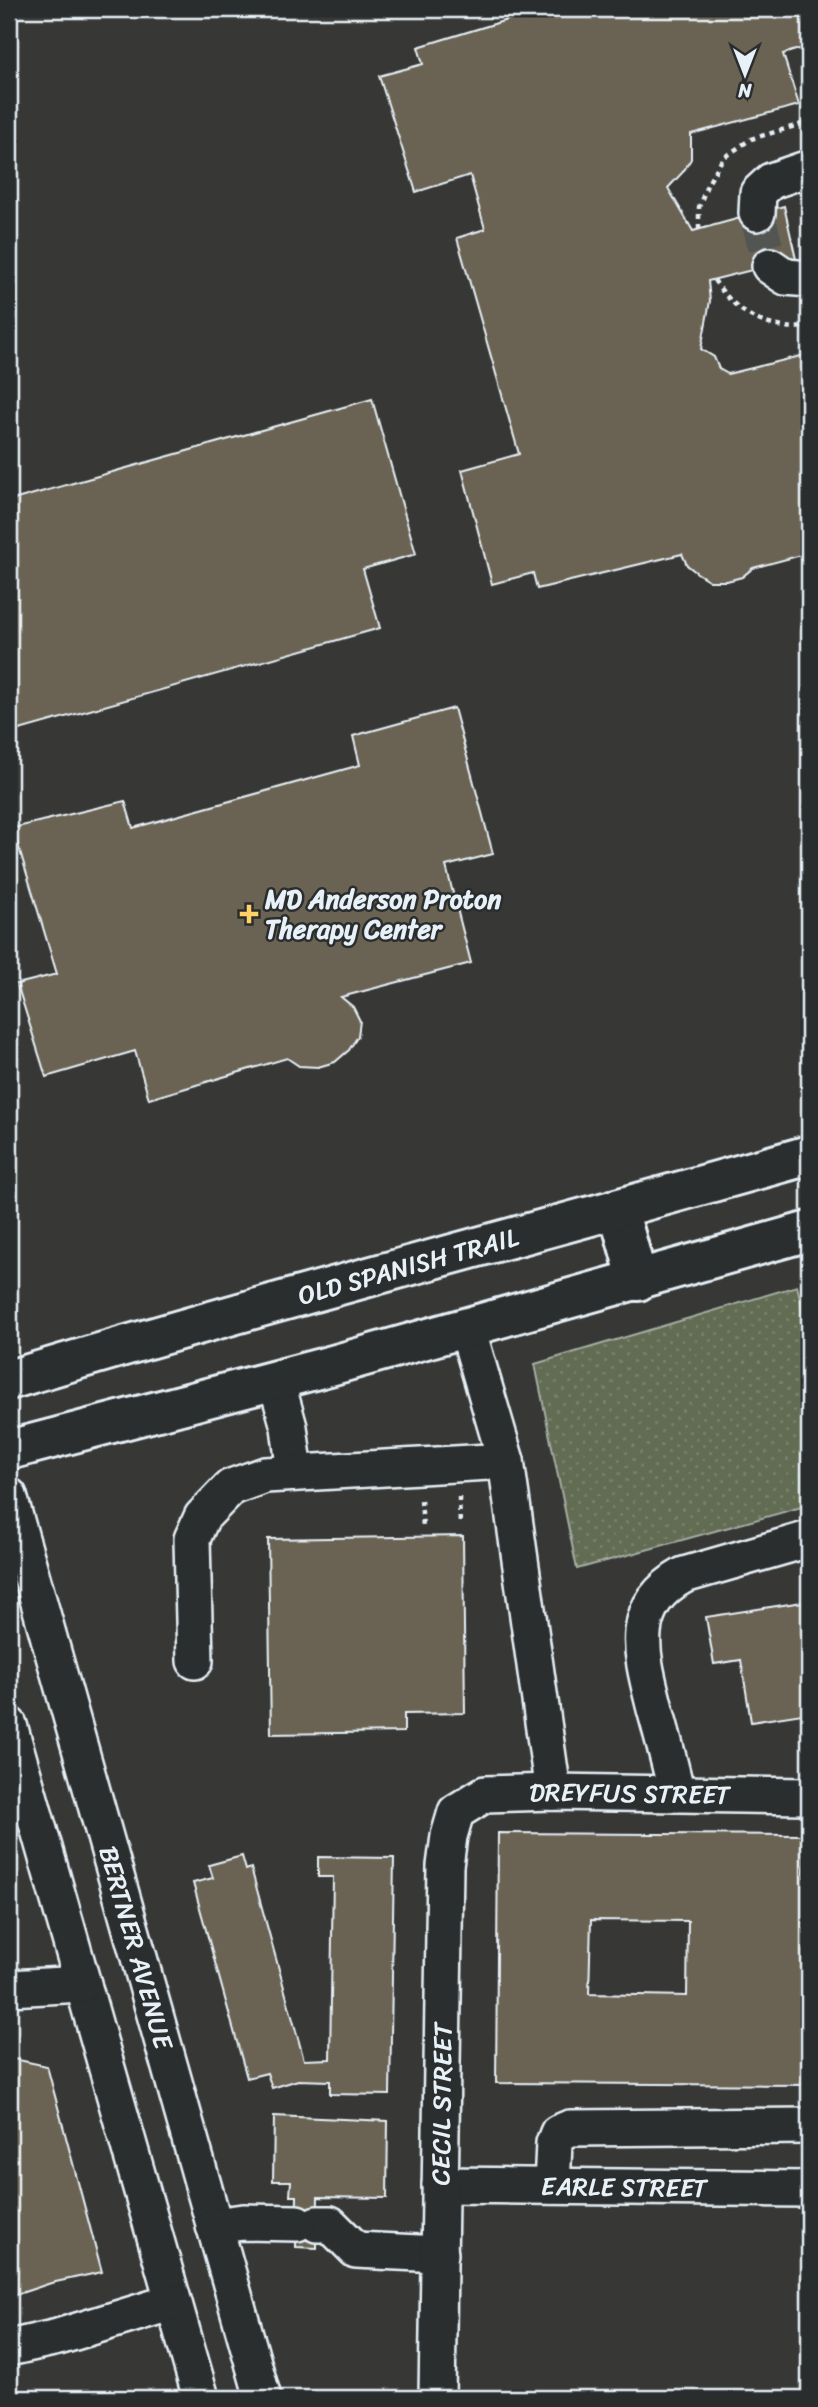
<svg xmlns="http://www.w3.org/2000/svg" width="818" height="2407" viewBox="0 0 818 2407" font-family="Sriracha,sans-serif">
<defs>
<pattern id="grass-dots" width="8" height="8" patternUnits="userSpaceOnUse" patternTransform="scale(1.75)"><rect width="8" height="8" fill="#626c52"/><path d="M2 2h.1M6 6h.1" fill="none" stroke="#78816c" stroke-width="1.8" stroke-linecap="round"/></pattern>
</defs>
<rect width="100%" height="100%" fill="#373835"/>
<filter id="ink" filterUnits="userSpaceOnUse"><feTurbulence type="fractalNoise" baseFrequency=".0143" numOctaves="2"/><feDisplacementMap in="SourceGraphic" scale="14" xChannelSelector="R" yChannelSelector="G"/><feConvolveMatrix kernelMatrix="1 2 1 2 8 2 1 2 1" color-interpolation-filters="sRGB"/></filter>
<g filter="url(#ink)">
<polygon fill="url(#grass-dots)" stroke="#a5aea5" stroke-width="2" points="797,1286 809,1334 809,1505 577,1569 535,1364"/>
<g fill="#6a6353" stroke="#e8f1f8" stroke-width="2" fill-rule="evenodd">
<polygon points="543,9 809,9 809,46 783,54 799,105 691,134 691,159 683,172 668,188 693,231 784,206 796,259 708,281 710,301 701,349 714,357 719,369 728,374 809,354 809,553 753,568 742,577 727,581 710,581 697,573 687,565 682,554 537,589 533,573 492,584 462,470 519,454 457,238 485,229 470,175 416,192 379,76 423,64 418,47"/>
<polygon points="372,399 416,554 363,569 380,628 9,733 9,501"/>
<polygon points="454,708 493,854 446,866 471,963 341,997 353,1007 360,1021 358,1036 349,1050 335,1062 318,1067 299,1066 287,1058 149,1099 135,1051 46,1077 17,984 57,974 13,828 125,801 133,828 360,765 353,736"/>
<polygon points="463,1536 465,1713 404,1714 404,1732 271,1734 268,1539"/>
<polygon points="809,1601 809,1713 751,1722 741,1660 714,1664 706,1617"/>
<path d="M498,1833L805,1835L804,1877H809V2085L496,2083ZM591,1920L688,1921L687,1996L589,1994Z"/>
<polygon points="242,1856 246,1870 251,1868 304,2060 330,2059 333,1877 318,1877 318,1857 394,1858 390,2095 330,2094 330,2081 298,2080 272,2088 267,2073 247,2078 193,1883 213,1878 209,1865"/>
<polygon points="9,2058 47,2066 102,2272 51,2283 9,2297"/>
<polygon points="274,2116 388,2121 387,2198 318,2197 317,2248 296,2247 297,2196 290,2196 291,2181 273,2181"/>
</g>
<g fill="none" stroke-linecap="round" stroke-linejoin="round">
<polyline stroke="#525452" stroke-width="35" stroke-dasharray="35 18" stroke-linecap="butt" points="757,213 770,266"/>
<defs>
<g id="minor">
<polyline points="757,213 758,193 771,181 809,168"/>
<polyline points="770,266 786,277 809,279"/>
<polyline points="467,1328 506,1461 553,1792"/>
<polyline points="276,1380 289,1427 295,1473"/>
<path id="s1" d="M9,1496L263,2398"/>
<polyline points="195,1661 192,1539 202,1517 231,1487 265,1475 506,1461"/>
<polyline points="9,1725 201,2398"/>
<path d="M677,1794C670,1765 663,1737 655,1709C642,1656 626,1607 684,1575L809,1539"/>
<polyline points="9,1988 83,1984"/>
<path id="s2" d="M440,2185L809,2189"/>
<polyline points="552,2186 554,2143 558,2133 570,2128 809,2126"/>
<polyline points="317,2224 330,2224 356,2250 440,2254"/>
<polyline points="214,2226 243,2222 297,2223"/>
<polyline points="9,2348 58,2337 173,2302"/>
<path id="s3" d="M437,2398L445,1866L449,1836L456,1812L485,1794L553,1792L809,1796"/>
</g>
<g id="major">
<polyline points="618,1209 638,1281"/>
<path id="s4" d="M9,1380C274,1300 543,1231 809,1155"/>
<polyline points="9,1450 333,1365 809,1231"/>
</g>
</defs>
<use href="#minor" stroke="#e8f1f8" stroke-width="40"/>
<use href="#major" stroke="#e8f1f8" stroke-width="44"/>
<g stroke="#e8f1f8" stroke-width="4.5" stroke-dasharray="5 5" stroke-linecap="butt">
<polyline points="699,229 699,207 707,185 723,158 751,139 809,122"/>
<path d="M714,280C738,315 766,331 809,327"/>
<polyline points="459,1497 460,1525"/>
<polyline points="421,1500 423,1527"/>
</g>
<use href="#minor" stroke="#2a2d2e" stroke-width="35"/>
<use href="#major" stroke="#2a2d2e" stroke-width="38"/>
</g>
</g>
<path fill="#ffd166" stroke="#2a2d2e" stroke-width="2.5" d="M245.5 903.5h7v7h7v7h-7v7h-7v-7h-7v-7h7z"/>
<g text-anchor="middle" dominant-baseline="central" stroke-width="5" stroke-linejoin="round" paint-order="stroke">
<g font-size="26" font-weight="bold" fill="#e8f1f8" stroke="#2a2d2e" text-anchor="start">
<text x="265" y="899">MD Anderson Proton<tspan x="265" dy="30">Therapy Center</tspan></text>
</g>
<g font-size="26" fill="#e8f1f8" stroke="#2a2d2e">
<text stroke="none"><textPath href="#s4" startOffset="415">OLD SPANISH TRAIL</textPath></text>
<text stroke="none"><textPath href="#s3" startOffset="766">DREYFUS STREET</textPath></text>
<text stroke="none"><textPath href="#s1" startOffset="469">BERTNER AVENUE</textPath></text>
<text stroke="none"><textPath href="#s3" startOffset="294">CECIL STREET</textPath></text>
<text stroke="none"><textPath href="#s2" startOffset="184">EARLE STREET</textPath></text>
</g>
</g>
<rect width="818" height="2407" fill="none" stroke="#2a2d2e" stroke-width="35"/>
<rect x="18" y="18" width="783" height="2372" fill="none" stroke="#e8f1f8" stroke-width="2.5" filter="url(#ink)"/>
<g transform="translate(745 74) rotate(180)" stroke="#2a2d2e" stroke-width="5" paint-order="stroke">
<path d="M0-5L12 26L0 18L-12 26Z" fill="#e8f1f8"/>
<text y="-10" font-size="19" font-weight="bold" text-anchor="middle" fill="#e8f1f8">N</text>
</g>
</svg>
